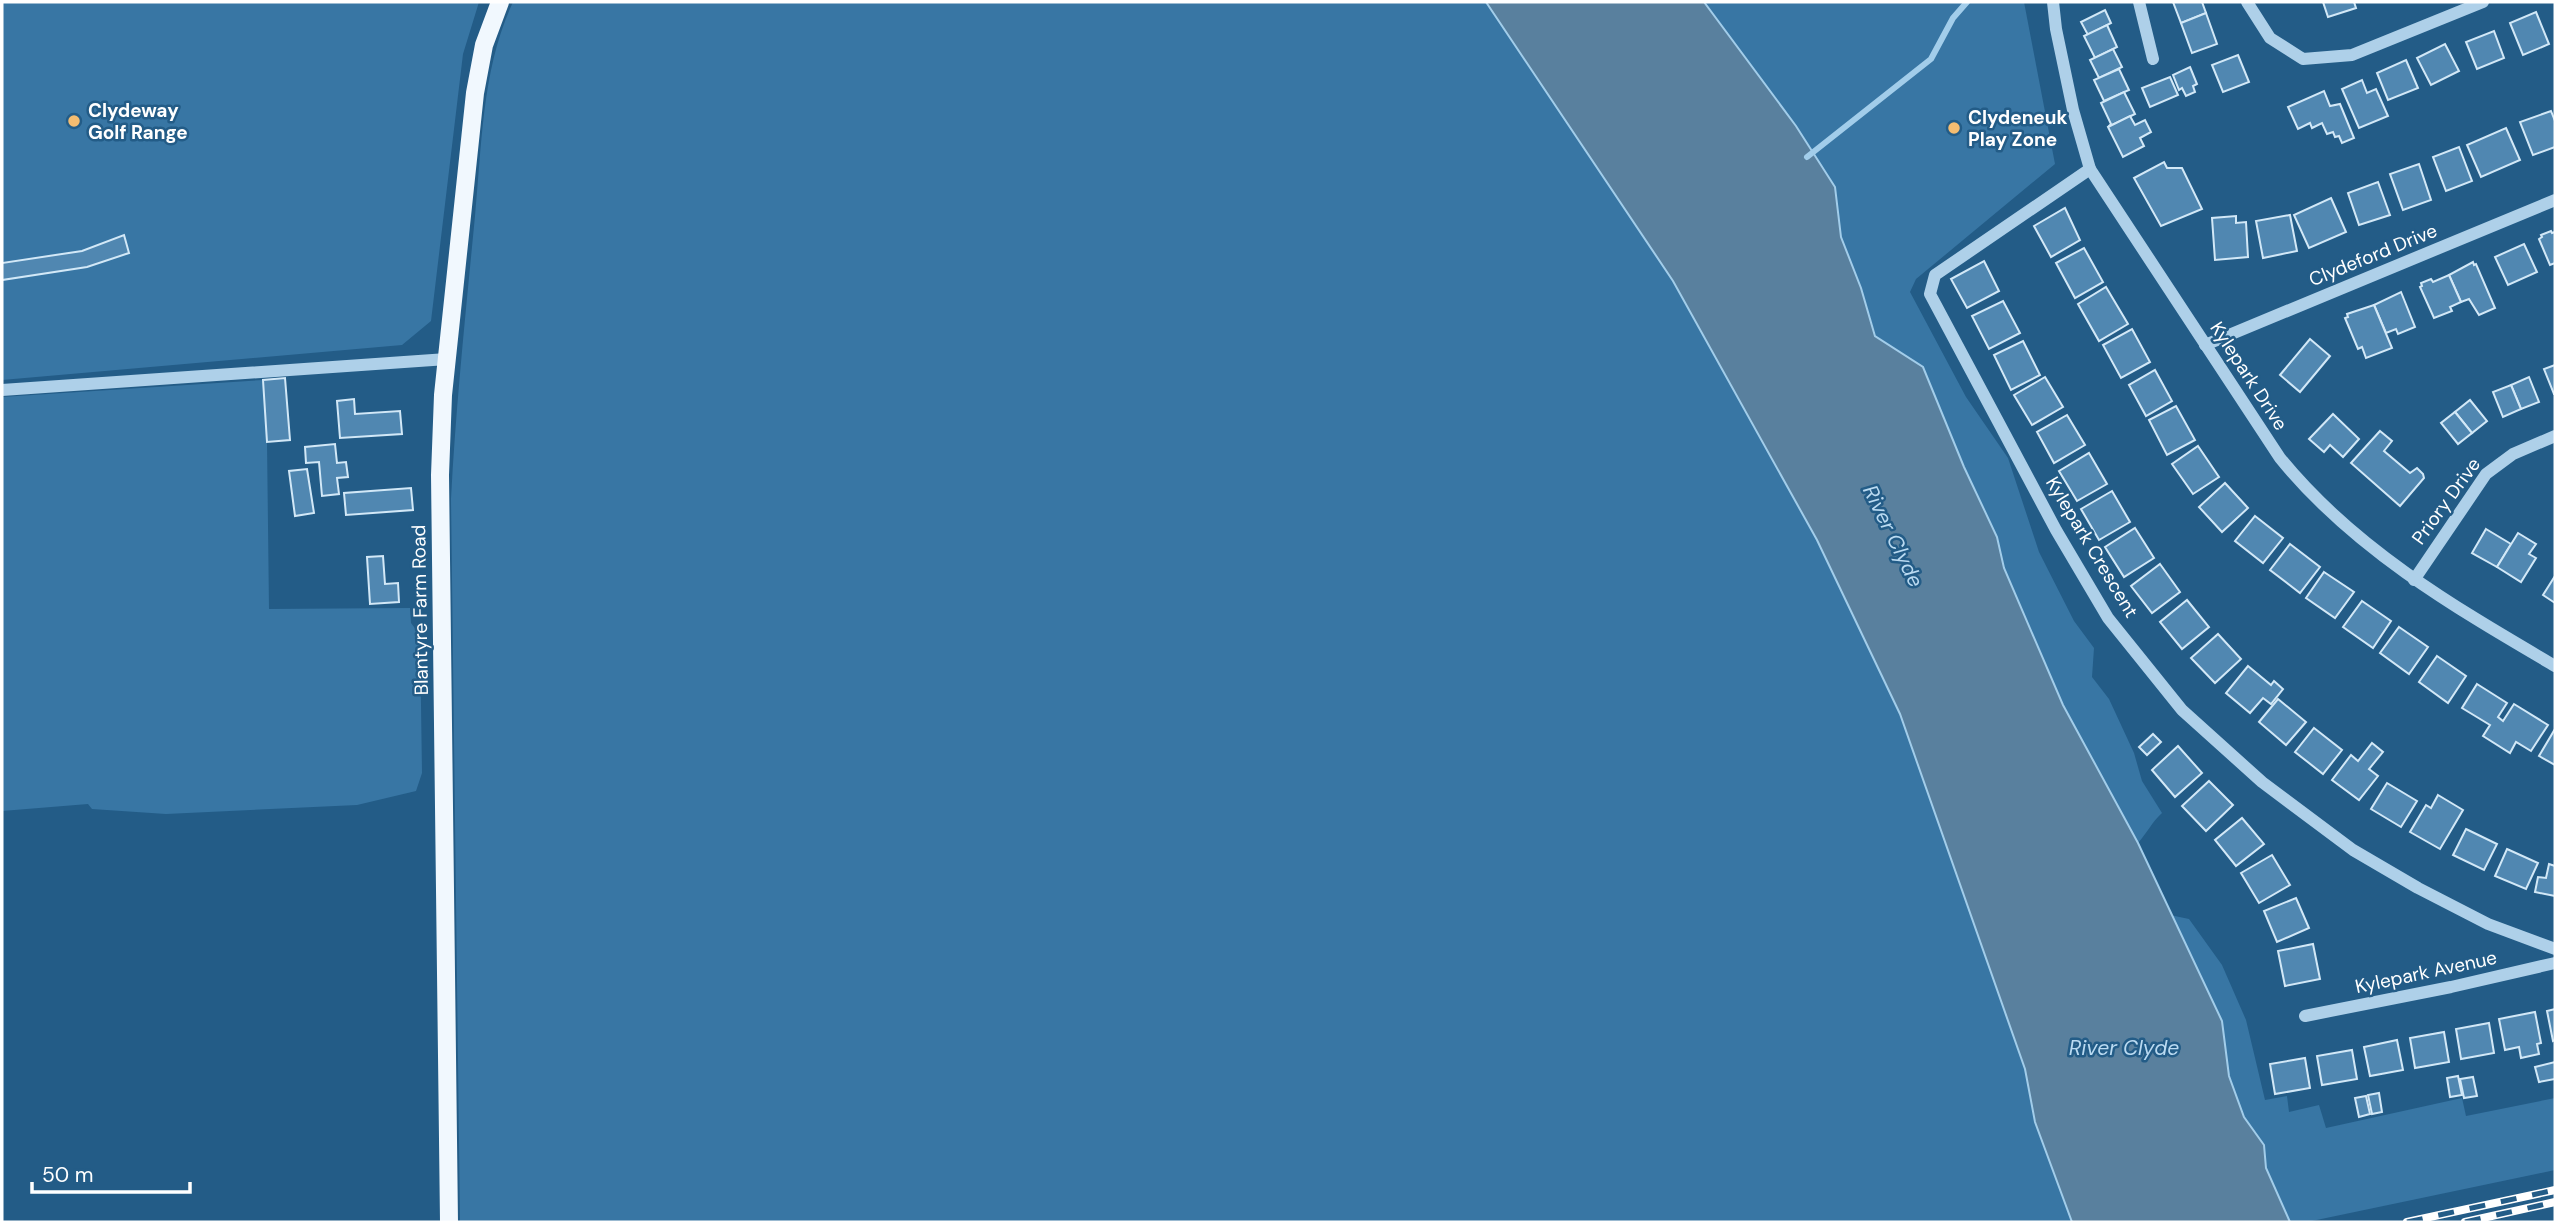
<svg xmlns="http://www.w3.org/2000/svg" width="2557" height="1224" viewBox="0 0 2557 1224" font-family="'DM Sans',sans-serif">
<rect width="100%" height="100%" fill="#235c87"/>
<g fill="#3876a4">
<polygon points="2,2 479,2 463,54 431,321 402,345 2,380"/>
<path d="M513,2H1486L1673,281L1817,540L1900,714L2025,1069L2035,1122L2072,1222H460L451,499C456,404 466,310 475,216C482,144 482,68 513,2Z"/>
<path d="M1704,2H2024L2055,164L1916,279L1910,292L1966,397L2008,458L2039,552L2074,621L2094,648L2092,677L2109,699L2134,753L2142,781L2162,813C2152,822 2147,833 2138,843L2063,705L2004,568L1997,537L1964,467L1923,367L1876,336L1861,288L1841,237L1835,187L1796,126Z"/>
<polygon points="263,380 267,442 269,609 410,608 411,623 420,635 422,773 416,791 357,805 166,814 92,809 88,804 2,811 2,397"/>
<polygon points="2170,915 2189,919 2222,965 2246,1020 2265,1100 2287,1096 2289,1112 2319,1105 2326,1128 2462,1098 2466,1116 2555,1098 2555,1170 2307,1222 2290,1222 2266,1168 2264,1145 2244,1117 2229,1076 2222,1021"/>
</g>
<polygon fill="#59809e" stroke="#a2cdea" stroke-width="2" points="1486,2 1704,2 1796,126 1835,187 1841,237 1861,288 1875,336 1923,367 1964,467 1997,537 2004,568 2063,705 2138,843 2222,1021 2229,1076 2244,1117 2264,1145 2266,1168 2290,1222 2072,1222 2035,1122 2025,1069 1900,714 1817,540 1673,281"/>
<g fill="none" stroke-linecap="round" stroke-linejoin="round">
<polyline stroke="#a2cdea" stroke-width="6" points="1807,157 1931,59 1953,18 1967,2"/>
</g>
<g fill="#5087b1" stroke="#d2e8f7" stroke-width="2">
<polygon points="2173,2 2202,2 2206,13 2181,23"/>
<polygon points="2323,2 2354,2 2356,8 2328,17"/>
<polygon points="2105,10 2111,23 2088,35 2081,22"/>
<polygon points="2536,12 2549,44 2523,55 2510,23"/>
<polygon points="2206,13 2217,44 2192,53 2181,23"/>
<polygon points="2107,25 2117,47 2095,58 2084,36"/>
<polygon points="2494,31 2504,58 2477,69 2466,42"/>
<polygon points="2445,44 2459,71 2431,85 2417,58"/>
<polygon points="2113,49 2122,67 2099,78 2090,60"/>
<polygon points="2238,55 2249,82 2223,92 2212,65"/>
<polygon points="2406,60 2418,88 2388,100 2377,73"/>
<polygon points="2190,67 2197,84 2193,86 2195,92 2186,96 2182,88 2179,90 2173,75"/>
<polygon points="2119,69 2129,90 2104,101 2094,80"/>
<polygon points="2170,77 2178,95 2150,107 2142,88"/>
<polygon points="2362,80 2367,93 2376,89 2388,116 2359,128 2342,89"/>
<polygon points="2324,91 2330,106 2340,104 2354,138 2342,143 2339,136 2335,137 2333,132 2327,134 2322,123 2312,128 2310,123 2298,129 2288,107"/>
<polygon points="2124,92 2135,114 2108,127 2111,124 2101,103"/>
<polygon points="2551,111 2555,121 2555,147 2533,155 2520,122"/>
<polygon points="2130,116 2135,125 2145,120 2151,132 2140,138 2144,146 2123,157 2108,127"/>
<polygon points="2506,128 2520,160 2481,177 2467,145"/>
<polygon points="2459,147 2472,181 2446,191 2433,157"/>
<polygon points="2164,162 2167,168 2182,168 2202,209 2161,226 2134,178"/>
<polygon points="2419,164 2431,200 2403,210 2390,174"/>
<polygon points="2378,182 2390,215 2359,225 2348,193"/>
<polygon points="2331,198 2346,232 2309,248 2294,215"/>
<polygon points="2065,208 2080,240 2051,257 2034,226"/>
<polygon points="2290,215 2297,251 2263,258 2256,221"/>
<polygon points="2236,216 2236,223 2246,222 2248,257 2215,260 2212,218"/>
<polygon points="2551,231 2552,233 2555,232 2555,263 2550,265 2539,239 2542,237 2541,235"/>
<polygon points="124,235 129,253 87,267 2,280 2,263 82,251"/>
<polygon points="2524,244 2537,272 2508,285 2495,257"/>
<polygon points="2084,248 2103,282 2075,298 2056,263"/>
<polygon points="1984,261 1999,291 1967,308 1951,279"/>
<polygon points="2473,262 2474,265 2476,264 2495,308 2479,315 2469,299 2461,302 2449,275"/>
<polygon points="2449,275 2461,302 2450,307 2452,311 2434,318 2420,287 2422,286 2421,283 2431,279 2433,282"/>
<polygon points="2106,287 2128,324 2099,341 2078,304"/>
<polygon points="2401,292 2415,327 2398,334 2396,329 2386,333 2374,305"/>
<polygon points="2003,301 2020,333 1989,349 1972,316"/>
<polygon points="2374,305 2392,348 2366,358 2362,347 2358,349 2345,318 2348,317 2347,314"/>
<polygon points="2132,329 2150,362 2121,378 2103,345"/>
<polygon points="2310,339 2330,356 2300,392 2280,375"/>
<polygon points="2023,341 2040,375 2011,390 1994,355"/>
<polygon points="2555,365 2555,394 2554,394 2544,369"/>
<polygon points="2155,370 2172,401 2146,416 2129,385"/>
<polygon points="2045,377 2063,407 2032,425 2014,395"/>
<polygon points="2529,377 2539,402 2521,409 2511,385"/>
<polygon points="285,378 290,440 267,442 263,380"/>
<polygon points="2511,385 2521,409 2503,417 2493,392"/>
<polygon points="354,399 355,414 400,411 402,434 340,438 337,401"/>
<polygon points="2470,400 2487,421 2472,433 2455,412"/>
<polygon points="2176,406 2195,440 2167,455 2149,420"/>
<polygon points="2455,412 2472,433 2458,444 2441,423"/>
<polygon points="2333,414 2359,439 2343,457 2330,445 2324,452 2309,439"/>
<polygon points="2067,415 2085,445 2054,463 2037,432"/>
<polygon points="2380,431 2392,441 2384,451 2410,473 2417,468 2423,474 2424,478 2400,506 2351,463"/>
<polygon points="335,444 337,463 346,462 348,477 337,478 339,494 322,496 319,462 306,463 305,447"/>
<polygon points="2198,446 2219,477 2193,494 2172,464"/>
<polygon points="2089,453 2107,484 2077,501 2059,471"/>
<polygon points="307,469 314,513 295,516 289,471"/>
<polygon points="2225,483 2248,508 2222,532 2199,507"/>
<polygon points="411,488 413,510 346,515 344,493"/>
<polygon points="2112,491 2130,522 2099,540 2081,509"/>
<polygon points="2255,516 2283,538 2263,563 2235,541"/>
<polygon points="2135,528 2154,558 2124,577 2105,547"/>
<polygon points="2486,529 2511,544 2497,567 2472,553"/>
<polygon points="2518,533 2536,544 2529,554 2536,558 2521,582 2497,567"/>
<polygon points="2290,544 2320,567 2300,593 2270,570"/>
<polygon points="383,556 385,584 398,583 399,602 370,604 367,557"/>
<polygon points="2160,564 2180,592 2152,613 2131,586"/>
<polygon points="2324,572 2354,592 2335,618 2306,598"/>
<polygon points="2555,576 2555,603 2543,595"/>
<polygon points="2187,600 2209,627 2182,649 2160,622"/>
<polygon points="2362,601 2391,621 2373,648 2343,627"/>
<polygon points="2399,627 2428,647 2409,674 2380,653"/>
<polygon points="2218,634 2241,659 2215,683 2191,658"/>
<polygon points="2437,656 2466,676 2448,703 2419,682"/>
<polygon points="2248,666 2271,685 2274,681 2283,689 2271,704 2263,698 2250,713 2226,693"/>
<polygon points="2477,684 2507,703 2498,717 2503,721 2514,704 2548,725 2531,751 2516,742 2510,753 2483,736 2490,725 2462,708"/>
<polygon points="2278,699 2306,722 2286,745 2259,722"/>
<polygon points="2314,728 2342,750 2323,774 2295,752"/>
<polygon points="2555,729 2555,765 2539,756"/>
<polygon points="2153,734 2161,742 2147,755 2139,747"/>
<polygon points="2372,743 2383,752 2369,769 2378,776 2359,800 2332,780 2351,755 2358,761"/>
<polygon points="2178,746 2202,773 2175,797 2152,770"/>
<polygon points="2209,781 2233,805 2206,831 2182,806"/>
<polygon points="2387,783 2417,801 2401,827 2371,809"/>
<polygon points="2438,795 2463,810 2440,849 2410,832 2426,805 2431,808"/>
<polygon points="2242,818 2264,844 2236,866 2215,840"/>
<polygon points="2466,829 2497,844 2484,870 2453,855"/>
<polygon points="2507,849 2538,863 2526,889 2495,876"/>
<polygon points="2272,855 2290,885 2259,903 2241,873"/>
<polygon points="2549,864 2555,866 2555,896 2535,892 2538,877 2546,878"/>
<polygon points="2296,898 2309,928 2277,942 2264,911"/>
<polygon points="2313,944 2320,979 2285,986 2278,951"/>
<polygon points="2555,1009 2555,1040 2553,1041 2547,1011"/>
<polygon points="2535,1012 2541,1043 2537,1044 2539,1054 2521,1058 2519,1047 2505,1050 2499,1019"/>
<polygon points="2489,1023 2494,1053 2461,1059 2456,1029"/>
<polygon points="2444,1032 2449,1062 2415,1068 2410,1038"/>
<polygon points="2397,1040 2403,1070 2370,1076 2364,1047"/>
<polygon points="2352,1050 2357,1079 2322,1085 2317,1056"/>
<polygon points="2305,1058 2310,1088 2275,1094 2270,1064"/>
<polygon points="2555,1062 2555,1079 2539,1082 2535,1067"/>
<polygon points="2458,1076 2462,1095 2450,1097 2447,1078"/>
<polygon points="2473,1077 2477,1096 2464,1098 2460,1079"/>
<polygon points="2379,1093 2382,1112 2372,1114 2368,1095"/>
<polygon points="2366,1096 2370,1114 2359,1117 2355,1098"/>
</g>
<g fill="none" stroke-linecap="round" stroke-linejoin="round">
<g stroke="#aed0e9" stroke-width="12">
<path d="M2053,2L2056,29L2073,110L2090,169L2280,458C2354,549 2456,608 2555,666"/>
<polyline points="2139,2 2153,59"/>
<polyline points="2247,2 2270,38 2303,59 2352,55 2483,2"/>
<polyline points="2090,169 1935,275 1930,294 2056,530 2108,618 2182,710 2262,782 2353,850 2418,888 2488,924 2555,949"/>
<polyline points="2205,345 2555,200"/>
<polyline points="2,390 447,359"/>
<polyline points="2414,580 2486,474 2513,454 2555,436"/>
<polyline points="2305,1016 2451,987 2555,963"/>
</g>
<polyline stroke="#f1f8fe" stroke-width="18" points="449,1222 440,475 443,395 475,93 484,45 500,2"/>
<defs>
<g id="rail">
<polyline points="2407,1222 2555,1190"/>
<polyline points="2465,1222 2555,1202"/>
</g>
</defs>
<use href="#rail" stroke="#fff" stroke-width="8"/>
<use href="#rail" stroke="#235c87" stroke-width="5" stroke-dasharray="16" stroke-linecap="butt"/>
</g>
<g fill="#f4bd71" stroke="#235c87" stroke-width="2.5">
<circle cx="74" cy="121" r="7"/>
<circle cx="1954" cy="128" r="7"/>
</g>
<g text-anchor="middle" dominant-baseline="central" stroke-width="5" stroke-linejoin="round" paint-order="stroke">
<g font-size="19" font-weight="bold" fill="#fff" stroke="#235c87" text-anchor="start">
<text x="88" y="110">Clydeway<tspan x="88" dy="22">Golf Range</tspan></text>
<text x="1968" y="117">Clydeneuk<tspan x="1968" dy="22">Play Zone</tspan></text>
</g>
<g font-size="19" fill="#fff" stroke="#235c87">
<text transform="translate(2373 255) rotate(-22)">Clydeford Drive</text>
<text transform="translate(2249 376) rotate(57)">Kylepark Drive</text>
<text transform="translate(2446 501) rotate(-54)">Priory Drive</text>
<text transform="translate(2092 547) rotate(59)">Kylepark Crescent</text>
<text transform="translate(420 610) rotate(-91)">Blantyre Farm Road</text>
<text transform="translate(2426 972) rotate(-12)">Kylepark Avenue</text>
</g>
<g font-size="21" font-style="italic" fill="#badaf1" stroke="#235c87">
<text transform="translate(1893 536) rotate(64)">River Clyde</text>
<text x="2124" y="1048">River Clyde</text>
</g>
</g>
<rect width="2557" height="1224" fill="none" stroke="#ffffff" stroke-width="7"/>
<path d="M32 1182v10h158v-10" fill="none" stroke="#ffffff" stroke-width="3.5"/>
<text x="42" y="1182" font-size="21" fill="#ffffff" stroke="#235c87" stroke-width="5" paint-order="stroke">50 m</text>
</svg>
